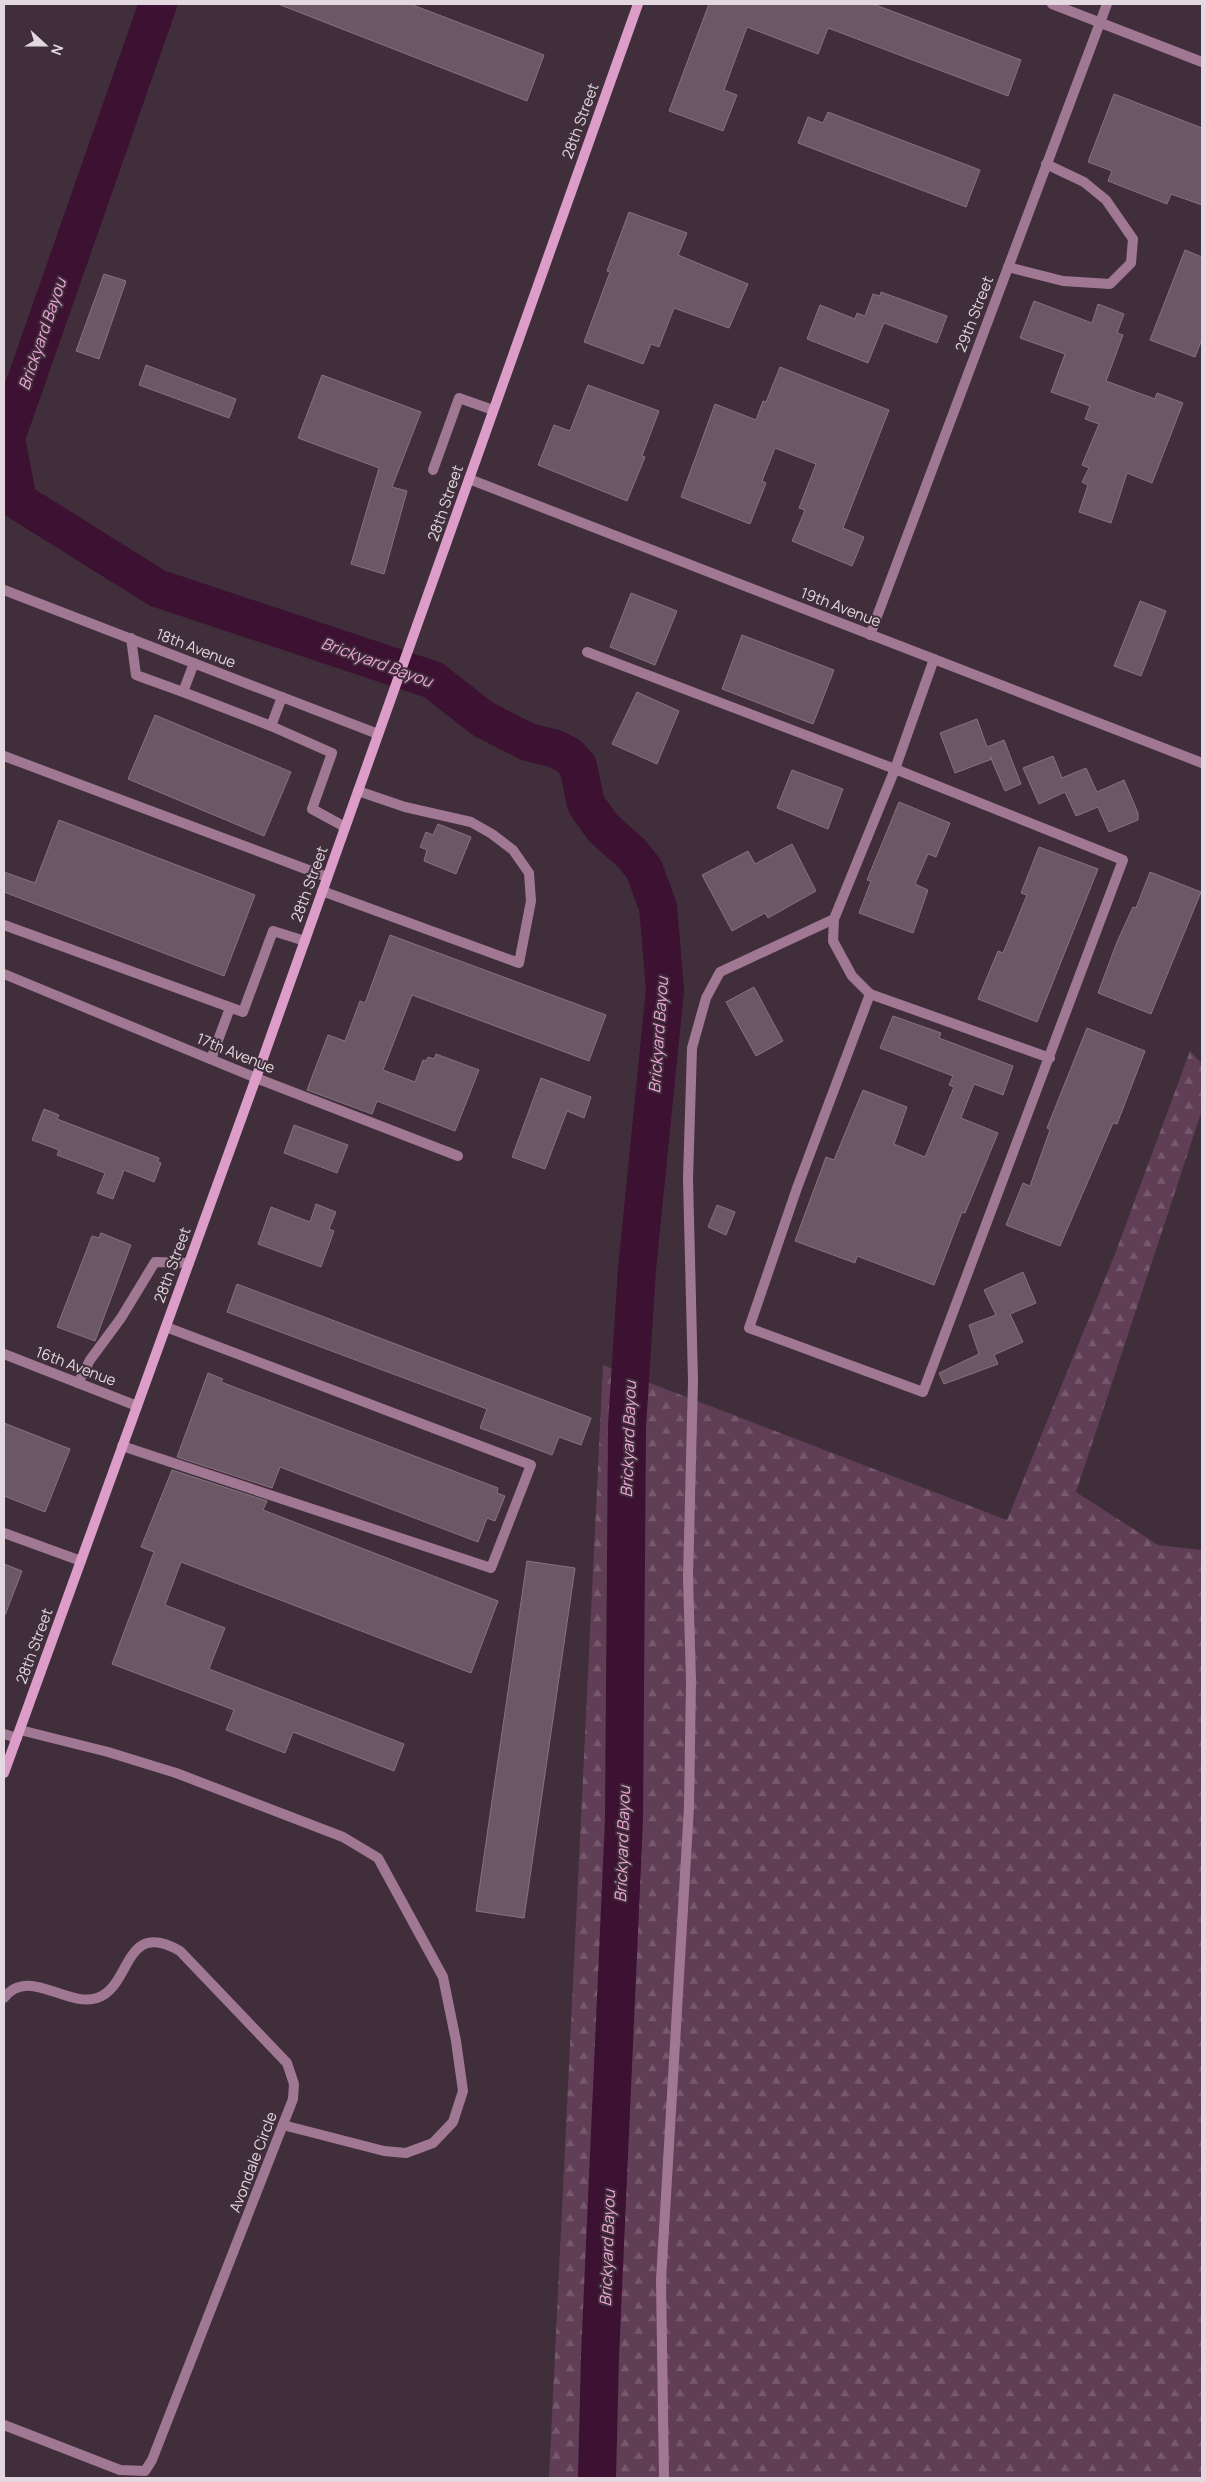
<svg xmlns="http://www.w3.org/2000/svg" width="1206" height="2482" viewBox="0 0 1206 2482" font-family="Manrope,sans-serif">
<defs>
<pattern id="forest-firs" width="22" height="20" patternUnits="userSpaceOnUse" patternTransform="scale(1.25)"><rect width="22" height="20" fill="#603e56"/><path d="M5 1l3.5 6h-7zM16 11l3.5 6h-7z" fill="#77596e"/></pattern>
</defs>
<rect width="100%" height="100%" fill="#402f3b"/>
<polygon fill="url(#forest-firs)" points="1190,1051 1202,1064 1202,1110 1076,1492 1158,1545 1202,1550 1202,2478 549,2478 603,1365 1007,1520 1115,1254"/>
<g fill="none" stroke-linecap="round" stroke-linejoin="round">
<polyline stroke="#3c1131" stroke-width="38" points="158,4 6,438 18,501 157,588 433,680 483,719 528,742 556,749 569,756 578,766 586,804 603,828 632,854 644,869 658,907 665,990 637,1269 627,1426 624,1820 600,2356 597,2478"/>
</g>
<g fill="#6b5864" stroke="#877380">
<polygon points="278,4 410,4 544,55 527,101"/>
<polygon points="709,4 873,4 1021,60 1008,96 828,28 818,54 747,27 724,90 737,95 723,131 669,111"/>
<polygon points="1114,94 1202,128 1202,205 1171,194 1167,204 1108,181 1112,171 1088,162"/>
<polygon points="828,112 980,170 966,207 798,143 808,117 823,123"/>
<polygon points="629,212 687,233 678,255 748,284 729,328 674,308 659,347 651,344 643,364 584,342 610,272 607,271"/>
<polygon points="1185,250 1202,257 1202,339 1195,357 1150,340"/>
<polygon points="104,274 126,281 99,359 76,351"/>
<polygon points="881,292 947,316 937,343 884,323 868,363 807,339 820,305 855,319 857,313 865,316 873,294 880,296"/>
<polygon points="1034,301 1092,323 1098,304 1124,314 1117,333 1123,335 1106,381 1155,399 1157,393 1183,403 1152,483 1127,473 1111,523 1079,512 1088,485 1082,482 1089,468 1082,465 1099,424 1085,419 1090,406 1051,392 1065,354 1020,338"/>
<polygon points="146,365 236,399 229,418 139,385"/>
<polygon points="780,367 889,410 843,528 864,537 852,566 792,541 805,510 799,508 816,464 775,448 762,481 766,483 750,524 681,497 715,404 756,420 763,401 766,402"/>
<polygon points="322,375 421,412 392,487 407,491 384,574 351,564 379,468 298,438"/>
<polygon points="588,385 659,411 642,456 645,457 627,501 538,465 554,425 570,431"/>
<polygon points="631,593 677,611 655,665 610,647"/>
<polygon points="1140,601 1166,611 1141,676 1114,666"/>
<polygon points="742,635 834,670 813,724 722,689"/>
<polygon points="637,692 679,711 657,764 612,744"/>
<polygon points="155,715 291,772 264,836 128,779"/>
<polygon points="977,719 987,747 1004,740 1021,784 1005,791 990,756 992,759 955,773 940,733"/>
<polygon points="1053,756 1062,778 1086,768 1097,792 1124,780 1138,813 1138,820 1109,832 1098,807 1076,816 1065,792 1039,804 1023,768"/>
<polygon points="792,770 843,789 828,829 777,808"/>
<polygon points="899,802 950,823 936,857 928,854 915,884 928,890 913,933 859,913 871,881 867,880"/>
<polygon points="59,820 255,895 224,976 4,892 4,872 35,883"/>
<polygon points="438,824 471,837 456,874 424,861 427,850 420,847 426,832 433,835"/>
<polygon points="792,844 816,891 768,918 765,913 732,931 702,875 748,851 755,864"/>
<polygon points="1039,847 1098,869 1037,1022 978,999 998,951 1003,953 1027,895 1021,893"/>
<polygon points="1150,872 1201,892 1151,1014 1098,993 1117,942 1133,907 1136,908"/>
<polygon points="390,935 606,1015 589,1061 412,995 383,1070 415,1082 423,1060 426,1061 428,1057 434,1059 436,1054 479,1070 455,1131 377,1101 372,1114 307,1090 328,1035 345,1041 360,1001 365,1003"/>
<polygon points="754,987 783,1041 756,1056 726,1002"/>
<polygon points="893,1016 941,1033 939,1038 1013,1066 1003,1095 974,1084 961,1118 998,1133 965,1213 962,1212 934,1285 857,1256 855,1263 795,1241 826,1157 834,1160 863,1090 907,1107 894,1144 925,1157 954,1087 949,1085 953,1076 880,1048"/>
<polygon points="1087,1028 1145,1051 1117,1124 1113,1123 1060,1246 1006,1225 1023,1183 1030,1186 1050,1130 1047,1128"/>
<polygon points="541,1078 591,1097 584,1118 567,1111 545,1169 512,1157"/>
<polygon points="44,1109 59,1115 57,1119 159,1158 158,1162 161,1163 154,1182 124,1170 113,1199 97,1193 105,1173 57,1155 59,1150 32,1140"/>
<polygon points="294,1125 348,1145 337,1173 284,1153"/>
<polygon points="316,1204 336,1212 329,1229 334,1231 321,1267 258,1244 271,1207 310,1222"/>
<polygon points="717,1205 735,1212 726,1235 708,1227"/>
<polygon points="101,1233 131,1245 95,1341 57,1327 92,1236 99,1238"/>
<polygon points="1023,1272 1036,1303 1010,1314 1023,1342 994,1355 998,1364 944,1384 939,1373 979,1354 969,1325 996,1315 984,1290"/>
<polygon points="237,1284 591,1418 581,1445 559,1437 552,1455 480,1428 487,1409 227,1312"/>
<polygon points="208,1373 223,1379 221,1382 498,1488 497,1493 505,1496 495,1521 487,1518 478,1542 280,1467 272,1488 177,1457"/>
<polygon points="4,1423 70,1449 45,1512 4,1496"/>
<polygon points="172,1470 267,1501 263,1510 498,1601 471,1673 181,1562 165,1605 225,1628 209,1669 404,1744 394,1771 293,1732 285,1753 226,1730 234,1710 112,1664 154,1552 141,1547"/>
<polygon points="527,1561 575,1568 524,1918 476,1911"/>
<polygon points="4,1564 22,1571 5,1615 4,1615"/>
</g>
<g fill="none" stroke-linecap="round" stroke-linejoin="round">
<g stroke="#a17894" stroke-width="10">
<polyline points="1008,267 1063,281 1110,284 1131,263 1133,239 1106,200 1084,182 1046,164"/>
<polyline points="433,470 459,398 493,410"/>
<polyline points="131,638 136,675 183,692"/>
<polyline points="587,652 895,769 1123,860 923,1392 749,1328 797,1188 870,994 1050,1058"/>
<polyline points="194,663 183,692 271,726"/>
<polyline points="282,697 271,726 332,753 312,809 345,827"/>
<polyline points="4,756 327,877"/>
<polyline points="322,891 519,963 531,901 529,873 513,850 492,834 471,822 405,807 358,791"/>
<polyline points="834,919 833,941 852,976 870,994"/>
<polyline points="4,925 243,1012 273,931 305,941"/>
<polyline points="211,1059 230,1008"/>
<polyline points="78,1383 90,1360 121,1318 155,1262 189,1263"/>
<polyline points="122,1446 491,1568 531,1465 166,1327"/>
<polyline points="4,1533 81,1561"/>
<polyline points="20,1730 108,1752 176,1773 343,1837 378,1858 443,1977 456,2041 463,2091 453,2122 433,2143 406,2153 384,2151 283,2125"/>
<polyline points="664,2478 661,2280 689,1807 691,1681 688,1577 693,1381 688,1178 692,1048 706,998 720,972 834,919 895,769 934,659"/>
</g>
<g stroke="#a17894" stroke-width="10">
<polyline points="1052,4 1202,62"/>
<polyline points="469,479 1202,763"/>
<polyline points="4,590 378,734"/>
<polyline points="870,635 1107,4"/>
<polyline points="4,974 256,1078 458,1156"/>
<polyline points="4,1354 137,1406"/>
<polyline points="4,1734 17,1738"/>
<path d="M4,1998C28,1966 67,2008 97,1998C132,1987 123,1918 180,1951L287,2063L294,2084L293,2099L152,2460L145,2471L120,2470L4,2425"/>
</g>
<polyline stroke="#dd9dc9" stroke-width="10" points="4,1773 256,1078 638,4"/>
</g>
<g text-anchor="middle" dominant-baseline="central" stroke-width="4" stroke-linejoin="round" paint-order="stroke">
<g font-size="15" fill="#e3d8df" stroke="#402f3b">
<text transform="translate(580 121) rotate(-70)">28th Street</text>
<text transform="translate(974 314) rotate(-69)">29th Street</text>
<text transform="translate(445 503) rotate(-71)">28th Street</text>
<text transform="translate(841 607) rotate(21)">19th Avenue</text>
<text transform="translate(196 648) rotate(21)">18th Avenue</text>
<text transform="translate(309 884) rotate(-70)">28th Street</text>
<text transform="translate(236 1053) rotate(22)">17th Avenue</text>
<text transform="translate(172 1265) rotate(-70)">28th Street</text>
<text transform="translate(76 1366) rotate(21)">16th Avenue</text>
<text transform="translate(34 1646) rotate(-70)">28th Street</text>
<text transform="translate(253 2162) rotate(-69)">Avondale Circle</text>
</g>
<g font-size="16" font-style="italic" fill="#efa4d8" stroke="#402f3b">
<text transform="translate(42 334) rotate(-71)">Brickyard Bayou</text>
<text transform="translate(377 662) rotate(20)">Brickyard Bayou</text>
<text transform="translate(658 1035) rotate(-86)">Brickyard Bayou</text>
<text transform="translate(628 1439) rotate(-88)">Brickyard Bayou</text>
<text transform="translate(622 1844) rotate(-88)">Brickyard Bayou</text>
<text transform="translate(607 2248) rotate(-88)">Brickyard Bayou</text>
</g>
</g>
<rect width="1206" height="2482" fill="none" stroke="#e3d8df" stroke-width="10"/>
<g transform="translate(45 45) rotate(111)" stroke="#402f3b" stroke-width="4" paint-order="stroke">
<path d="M0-4L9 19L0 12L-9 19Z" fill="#e3d8df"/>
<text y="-8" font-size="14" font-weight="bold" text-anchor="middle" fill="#e3d8df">N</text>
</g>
</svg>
